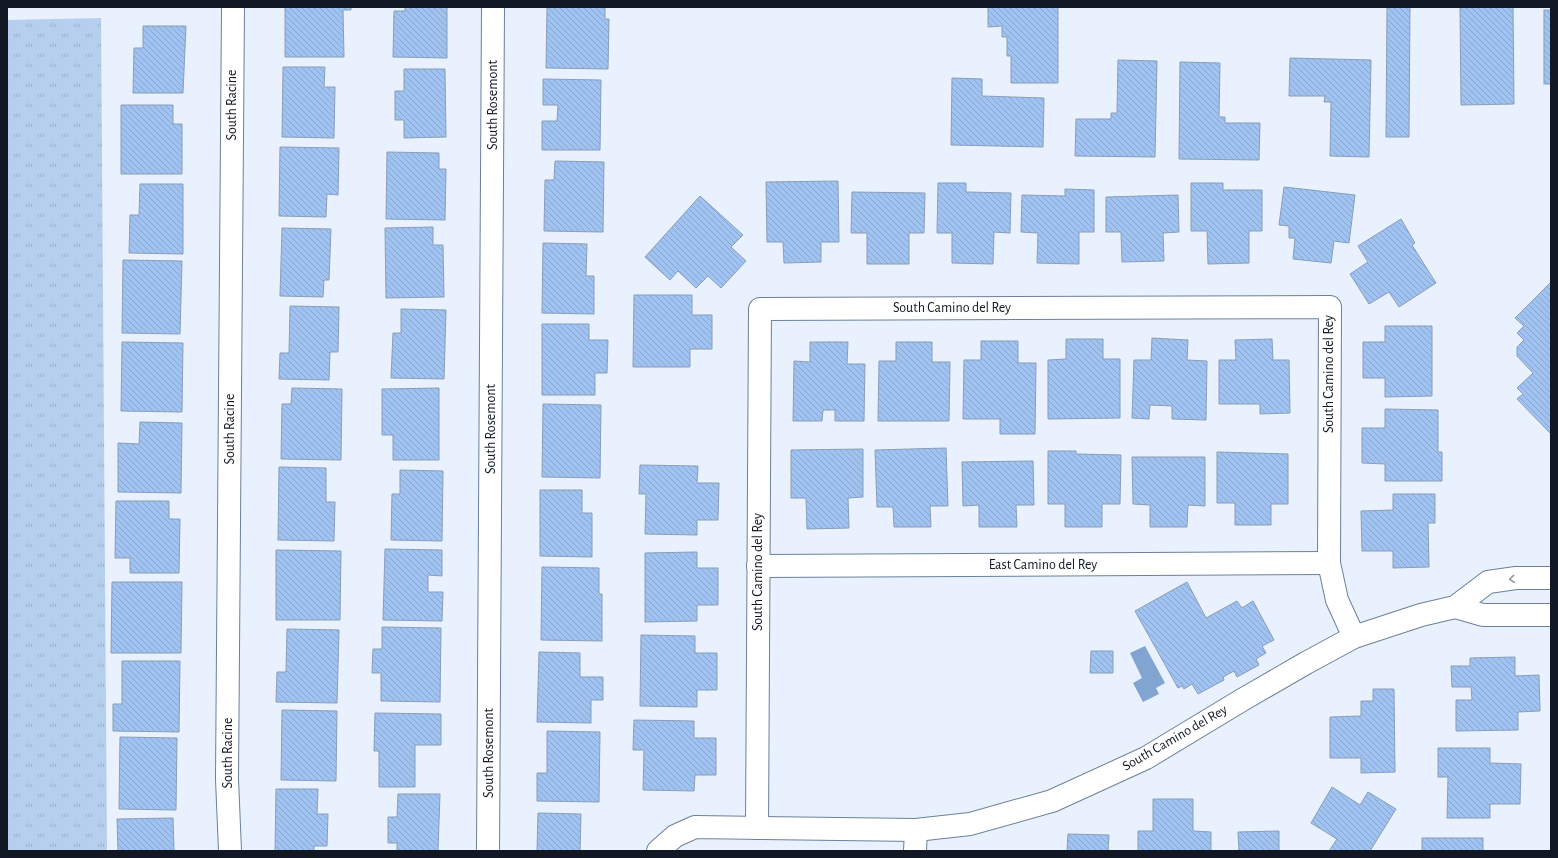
<svg xmlns="http://www.w3.org/2000/svg" width="1558" height="858" viewBox="0 0 1558 858" font-family="'Alegreya Sans',sans-serif">
<defs>
<pattern id="grass-tufts" width="24" height="20" patternUnits="userSpaceOnUse"><rect width="24" height="20" fill="#b6cfef"/><path d="M3 7l-1-3M5 7V3M7 7l1-3M15 17l-1-3M17 17v-4M19 17l1-3" fill="none" stroke="#9bb1cd"/></pattern>
<pattern id="building-back-hatch" width="6" height="6" patternUnits="userSpaceOnUse"><rect width="6" height="6" fill="#a0c3f1"/><path d="M-1 5l2 2M0 0l6 6M5-1l2 2" fill="none" stroke="#89a7ce"/></pattern>
</defs>
<rect width="100%" height="100%" fill="#e8f1fd"/>
<polygon fill="url(#grass-tufts)" points="101,18 107,851 7,851 7,20"/>
<polygon fill="#82a4d0" points="1145,646 1165,683 1156,688 1159,694 1143,702 1133,683 1142,678 1130,653"/>
<g fill="url(#building-back-hatch)" stroke="#899eb9">
<polygon points="285,7 351,7 351,10 343,10 344,57 285,57"/>
<polygon points="405,7 447,7 447,58 393,57 394,11 405,11"/>
<polygon points="547,7 605,7 605,19 609,19 608,69 546,68"/>
<polygon points="988,7 1058,7 1058,83 1011,83 1011,56 1007,56 1007,37 1002,37 1002,26 988,27"/>
<polygon points="1387,7 1410,7 1409,137 1386,137"/>
<polygon points="1460,7 1513,7 1514,104 1461,105"/>
<rect x="1544" y="10" width="7" height="74"/>
<polygon points="143,26 186,26 183,93 133,93 134,48 143,48"/>
<polygon points="1290,58 1371,60 1369,157 1330,156 1331,102 1324,102 1325,96 1289,96"/>
<polygon points="1118,60 1157,61 1155,157 1075,156 1076,119 1111,119 1111,113 1117,113"/>
<polygon points="1180,62 1220,63 1219,117 1225,117 1225,123 1260,123 1259,160 1179,159"/>
<polygon points="283,67 325,67 324,87 335,87 334,138 282,137"/>
<polygon points="404,69 445,69 446,137 404,138 404,120 395,120 395,91 404,91"/>
<polygon points="952,78 982,79 982,96 1044,98 1043,147 951,145"/>
<polygon points="543,79 601,80 600,150 542,150 542,121 557,121 558,105 543,105"/>
<polygon points="121,105 173,105 173,124 182,124 182,174 121,174"/>
<polygon points="280,147 339,148 338,195 327,194 326,217 279,216"/>
<polygon points="387,152 439,153 439,169 446,169 445,220 386,219"/>
<polygon points="555,161 604,162 603,232 544,231 545,180 554,180"/>
<polygon points="838,181 839,242 821,242 821,262 784,263 783,242 767,242 766,182"/>
<polygon points="938,183 966,183 966,192 1011,193 1010,233 994,232 993,264 952,263 952,233 937,233"/>
<polygon points="1191,183 1223,183 1223,190 1262,190 1262,231 1249,231 1249,263 1208,264 1207,231 1191,231"/>
<polygon points="140,184 183,184 183,254 129,253 130,215 139,215"/>
<polygon points="1284,187 1355,195 1349,243 1334,241 1331,263 1293,259 1295,238 1289,238 1289,226 1279,225"/>
<polygon points="1065,189 1094,190 1094,232 1079,232 1079,264 1037,263 1038,233 1021,232 1022,195 1065,196"/>
<polygon points="852,192 925,193 924,233 909,233 909,264 867,264 867,233 851,233"/>
<polygon points="1178,195 1179,232 1163,233 1164,261 1122,262 1121,232 1106,232 1106,197"/>
<polygon points="700,196 743,235 731,247 746,261 721,288 708,276 696,288 678,271 670,280 645,257"/>
<polygon points="1401,219 1415,243 1412,245 1436,283 1399,307 1389,292 1369,304 1350,274 1368,262 1358,246"/>
<polygon points="433,227 433,245 443,245 444,297 386,298 385,228"/>
<polygon points="282,228 331,229 329,280 324,280 323,297 280,296"/>
<polygon points="543,243 587,244 586,276 594,276 594,314 542,313"/>
<polygon points="123,260 182,261 180,334 122,333"/>
<polygon points="1551,282 1551,434 1517,399 1523,394 1517,388 1533,373 1517,356 1517,347 1524,340 1517,333 1524,326 1515,318"/>
<polygon points="634,295 692,295 692,315 712,315 712,349 690,349 690,367 633,367"/>
<polygon points="290,306 339,307 338,352 330,352 329,380 279,379 280,353 289,353"/>
<polygon points="401,309 446,310 444,379 391,378 393,333 401,333"/>
<polygon points="542,324 589,324 589,340 608,340 607,373 595,373 595,395 542,395"/>
<polygon points="1385,326 1432,326 1432,396 1385,397 1385,378 1363,378 1363,342 1385,342"/>
<polygon points="1152,338 1188,340 1187,360 1207,361 1206,420 1172,419 1172,406 1150,405 1149,419 1132,418 1134,360 1151,360"/>
<polygon points="1066,339 1103,339 1103,359 1120,359 1120,418 1048,419 1048,360 1066,359"/>
<polygon points="1272,339 1273,360 1289,360 1290,413 1260,414 1260,404 1219,404 1219,360 1236,360 1235,340"/>
<polygon points="981,341 1018,341 1018,363 1036,363 1035,434 1000,434 1000,419 963,419 964,360 981,360"/>
<polygon points="122,342 183,343 182,412 121,411"/>
<polygon points="810,342 848,342 847,364 865,364 864,421 835,421 835,410 823,410 822,421 793,421 794,361 810,362"/>
<polygon points="896,342 932,342 932,362 950,362 949,421 878,421 879,361 896,361"/>
<polygon points="292,388 342,389 341,460 281,459 282,404 291,404"/>
<polygon points="439,388 439,460 393,460 393,435 382,435 382,389"/>
<polygon points="543,404 601,405 600,478 542,477"/>
<polygon points="1385,409 1438,410 1438,452 1442,452 1442,481 1385,481 1385,464 1362,463 1362,428 1385,428"/>
<polygon points="140,422 182,423 181,493 118,492 118,443 139,444"/>
<polygon points="946,448 948,506 930,506 931,527 894,527 893,507 877,507 875,450"/>
<polygon points="863,449 863,497 848,498 849,528 807,529 806,498 791,498 791,450"/>
<polygon points="1048,451 1076,451 1076,454 1121,455 1120,504 1102,504 1102,527 1065,527 1065,504 1048,504"/>
<polygon points="1217,452 1288,454 1288,504 1271,504 1271,525 1235,525 1235,503 1217,503"/>
<polygon points="1132,457 1205,457 1205,506 1188,505 1187,527 1150,527 1150,505 1133,504"/>
<polygon points="1033,461 1034,505 1016,505 1017,527 979,527 979,505 963,506 962,462"/>
<polygon points="640,465 698,466 697,483 719,483 718,520 697,520 697,535 645,534 646,494 639,494"/>
<polygon points="279,467 326,468 326,502 335,502 334,541 278,540"/>
<polygon points="400,470 443,471 442,541 391,540 392,494 400,494"/>
<polygon points="540,490 582,490 582,513 592,513 592,557 540,556"/>
<polygon points="1393,494 1435,494 1435,523 1428,523 1429,567 1393,568 1393,551 1362,551 1361,511 1393,510"/>
<polygon points="116,501 169,501 169,519 180,519 179,573 130,573 130,558 115,558"/>
<polygon points="385,549 442,550 442,576 428,575 428,592 443,592 442,621 383,620"/>
<polygon points="276,550 341,551 340,620 276,620"/>
<polygon points="697,552 697,568 718,568 718,605 697,605 697,621 645,622 645,553"/>
<polygon points="542,567 599,568 599,594 602,594 602,641 541,640"/>
<polygon points="112,582 182,582 181,653 111,653"/>
<polygon points="1187,582 1206,618 1237,601 1242,608 1253,601 1274,640 1262,646 1266,653 1256,659 1259,665 1237,677 1234,671 1223,677 1224,680 1198,694 1192,684 1184,689 1182,686 1178,688 1135,611"/>
<polygon points="382,627 441,628 440,702 381,701 381,673 372,673 373,649 382,649"/>
<polygon points="287,629 339,630 337,703 276,702 277,672 286,672"/>
<polygon points="641,635 695,636 695,653 717,653 717,690 697,690 697,707 640,706"/>
<polygon points="1091,651 1113,651 1113,673 1090,673"/>
<polygon points="539,652 580,653 580,677 603,677 603,700 591,700 591,723 537,722"/>
<polygon points="1515,657 1515,676 1539,675 1540,711 1518,712 1518,730 1456,731 1456,700 1472,700 1471,687 1452,687 1451,666 1470,666 1470,658"/>
<polygon points="122,661 180,661 179,732 113,731 113,704 122,704"/>
<polygon points="1373,689 1394,689 1395,772 1361,773 1361,758 1330,758 1330,717 1361,716 1361,701 1373,701"/>
<polygon points="282,710 337,711 336,781 281,780"/>
<polygon points="375,713 441,714 441,745 415,745 415,787 379,787 379,751 374,751"/>
<polygon points="634,720 694,721 694,738 716,738 716,775 695,775 694,791 643,790 644,750 633,750"/>
<polygon points="547,731 600,732 599,802 537,801 537,773 547,773"/>
<polygon points="120,737 177,738 176,810 119,809"/>
<polygon points="1438,748 1490,748 1490,763 1521,764 1520,804 1490,804 1490,818 1447,818 1448,777 1438,777"/>
<polygon points="1332,787 1360,805 1368,792 1396,809 1370,851 1329,851 1337,839 1311,823"/>
<polygon points="276,789 318,789 317,814 328,814 327,846 314,846 314,851 275,851"/>
<polygon points="398,794 440,794 438,851 397,851 397,843 388,843 388,817 397,817"/>
<polygon points="1153,799 1193,799 1193,831 1211,832 1211,851 1138,851 1138,831 1153,831"/>
<polygon points="538,813 581,814 580,851 537,851"/>
<polygon points="173,818 174,851 118,851 117,819"/>
<polygon points="1279,831 1279,851 1239,851 1238,832"/>
<polygon points="1068,834 1109,835 1108,851 1067,851"/>
<rect x="1422" y="838" width="61" height="13"/>
</g>
<g fill="none" stroke-linecap="round" stroke-linejoin="round">
<defs>
<g id="minor">
<polyline points="758,566 1329,563"/>
<polyline points="1455,607 1483,615 1551,615"/>
<polyline points="757,828 760,309 1330,307 1329,563 1337,600 1354,637"/>
<polyline points="230,851 227,779 233,7"/>
<polyline points="488,851 493,7"/>
<polyline points="658,851 675,836 695,827 916,830 970,824 1052,801 1146,758 1242,700 1306,663 1354,637 1421,615 1455,607 1488,582 1516,578 1551,578"/>
<polyline points="915,851 916,830"/>
</g>
</defs>
<use href="#minor" stroke="#6c809a" stroke-width="24"/>
<use href="#minor" stroke="#fff" stroke-width="22"/>
</g>
<defs><path id="oneway-chevron" d="M-2-3.5L2.5 0L-2 3.5" fill="none" stroke-width="1.6" stroke-linecap="round" stroke-linejoin="round"/></defs>
<use stroke="#94979c" href="#oneway-chevron" transform="translate(1512 579) rotate(175)"/>
<g text-anchor="middle" dominant-baseline="central" stroke-width="3" stroke-linejoin="round" paint-order="stroke">
<g font-size="14" fill="#111823" stroke="#fdfdfd">
<text transform="translate(232 105) rotate(-90)">South Racine</text>
<text transform="translate(493 105) rotate(-90)">South Rosemont</text>
<text x="952" y="308">South Camino del Rey</text>
<text transform="translate(1329 374) rotate(-90)">South Camino del Rey</text>
<text transform="translate(230 429) rotate(-90)">South Racine</text>
<text transform="translate(491 429) rotate(-90)">South Rosemont</text>
<text x="1043" y="565">East Camino del Rey</text>
<text transform="translate(758 572) rotate(-90)">South Camino del Rey</text>
<text transform="translate(1175 738) rotate(-30)">South Camino del Rey</text>
<text transform="translate(228 753) rotate(-90)">South Racine</text>
<text transform="translate(489 753) rotate(-90)">South Rosemont</text>
</g>
</g>
<rect width="1558" height="858" fill="none" stroke="#111823" stroke-width="16"/>
</svg>
